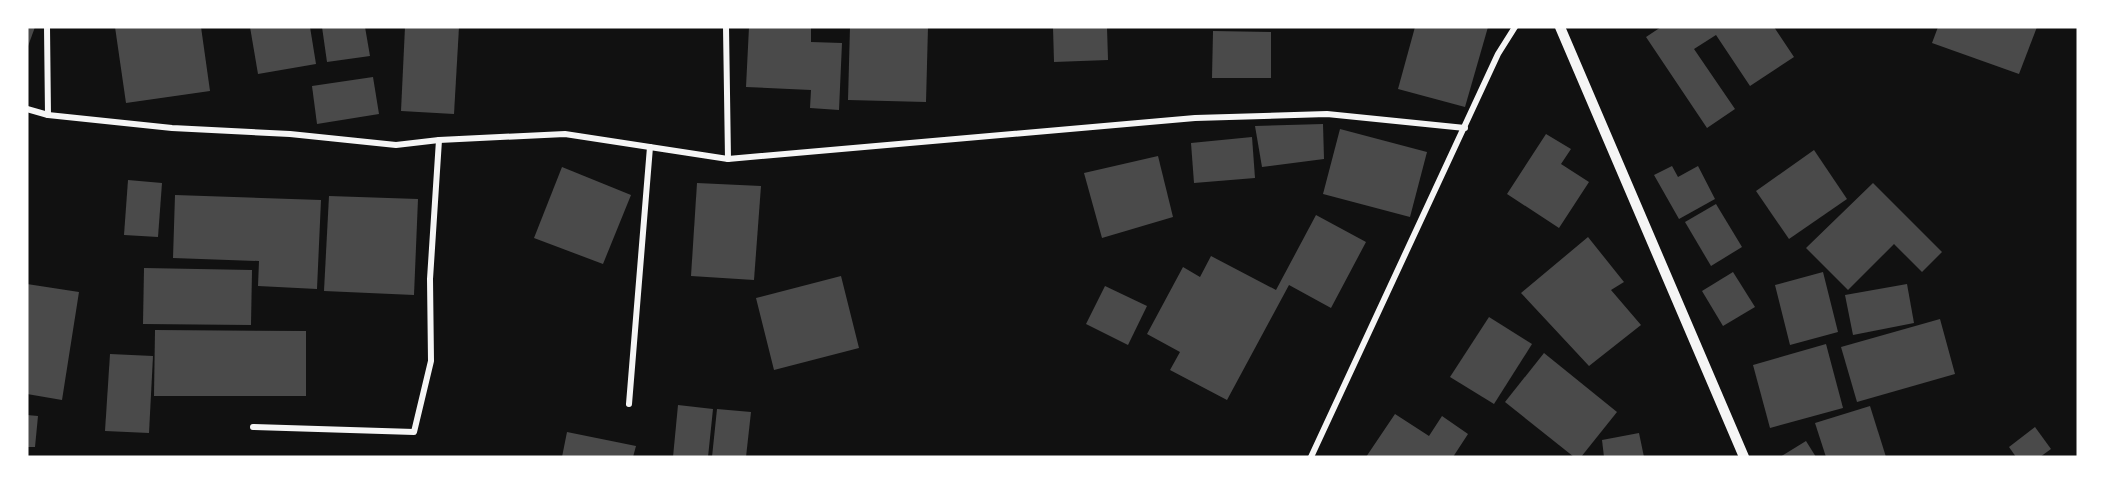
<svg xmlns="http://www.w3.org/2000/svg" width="2105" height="484" viewBox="0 0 2105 484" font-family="'Libre Baskerville',serif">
<rect width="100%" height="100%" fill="#111"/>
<g fill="#4a4a4a">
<polygon points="27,27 35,27 27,49"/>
<polygon points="115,27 201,27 210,91 126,103"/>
<polygon points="250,27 310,27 316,64 258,74"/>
<polygon points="322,27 365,27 370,56 327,62"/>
<polygon points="405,27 459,27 454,114 401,111"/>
<polygon points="749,27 811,27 811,42 842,43 839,110 810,108 811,90 746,87"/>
<polygon points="850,27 928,27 926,102 848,100"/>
<polygon points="1053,27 1107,27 1108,60 1054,62"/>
<polygon points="1415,27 1488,27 1465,107 1398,89"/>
<polygon points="1661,27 1774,27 1794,57 1750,86 1716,35 1694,49 1735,109 1707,128 1646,37"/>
<polygon points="1938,27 2037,27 2019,74 1932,43"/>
<polygon points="1213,31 1271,32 1271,78 1212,78"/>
<polygon points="373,77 379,114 317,124 312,86"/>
<polygon points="1323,124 1324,159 1262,167 1255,126"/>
<polygon points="1340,129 1427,152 1410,217 1323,194"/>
<polygon points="1546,134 1571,149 1561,164 1589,182 1559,228 1507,194"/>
<polygon points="1252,137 1255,178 1194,183 1191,143"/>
<polygon points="1814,150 1847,199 1789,239 1756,191"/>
<polygon points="1158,156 1173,217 1102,238 1084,173"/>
<polygon points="1672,166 1678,177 1698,166 1715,199 1679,219 1654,175"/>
<polygon points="562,167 631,195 603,264 534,238"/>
<polygon points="128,180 162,183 158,237 124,235"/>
<polygon points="697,183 761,186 754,280 691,276"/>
<polygon points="1873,183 1942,252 1922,272 1894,244 1848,290 1806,248"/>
<polygon points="175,195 321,200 317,289 258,286 259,261 173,258"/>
<polygon points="329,196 418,199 414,295 324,291"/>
<polygon points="1716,204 1742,247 1711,266 1685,222"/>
<polygon points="1316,215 1366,242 1331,308 1289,285 1227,400 1170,370 1180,352 1147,334 1183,267 1200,277 1211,256 1276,290"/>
<polygon points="1588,237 1624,282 1611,290 1641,325 1589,366 1521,293"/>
<polygon points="144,268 252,270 251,325 143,324"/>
<polygon points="1733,272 1755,307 1723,326 1702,291"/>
<polygon points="1823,272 1838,332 1790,345 1775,285"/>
<polygon points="841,276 859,348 774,370 756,298"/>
<polygon points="27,284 79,292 62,400 27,394"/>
<polygon points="1907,284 1914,323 1853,335 1845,295"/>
<polygon points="1105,286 1147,306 1128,345 1086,324"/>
<polygon points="1489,317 1532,344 1494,404 1450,377"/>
<polygon points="1940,319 1955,374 1857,402 1841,347"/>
<polygon points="155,330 306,331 306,396 154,396"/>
<polygon points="1826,344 1843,408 1770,428 1753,365"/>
<polygon points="1544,353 1617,412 1581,457 1574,457 1505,402"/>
<polygon points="110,354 153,356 149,433 105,431"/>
<polygon points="678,405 713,409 708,457 673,457"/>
<polygon points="1870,406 1886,457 1826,457 1815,423"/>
<polygon points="717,409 751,412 746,457 712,457"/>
<polygon points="1395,414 1429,436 1442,416 1468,434 1453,457 1366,457"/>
<polygon points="27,415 38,416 35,447 27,447"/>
<polygon points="2035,427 2051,449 2040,457 2016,457 2009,447"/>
<polygon points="567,432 636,446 633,457 562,457"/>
<polygon points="1639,433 1644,457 1604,457 1602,440"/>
<polygon points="1806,441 1816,457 1780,457"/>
</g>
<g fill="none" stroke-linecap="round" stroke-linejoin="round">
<g stroke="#f5f5f5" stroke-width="6">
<polyline points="47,27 48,115"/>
<polyline points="726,27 728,159"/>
<polyline points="27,109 48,115 172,128 290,134 396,145 439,140 565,134 728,159 1195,118 1327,114 1465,128"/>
<polyline points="629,404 650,147"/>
<polyline points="253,427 414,432 431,361 430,279 439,140"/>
<polyline points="1311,457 1498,54 1515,27"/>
</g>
<polyline stroke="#f5f5f5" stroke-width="10" points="1560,27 1744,457"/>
</g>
<rect width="2105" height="484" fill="none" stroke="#ffffff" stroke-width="57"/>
</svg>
